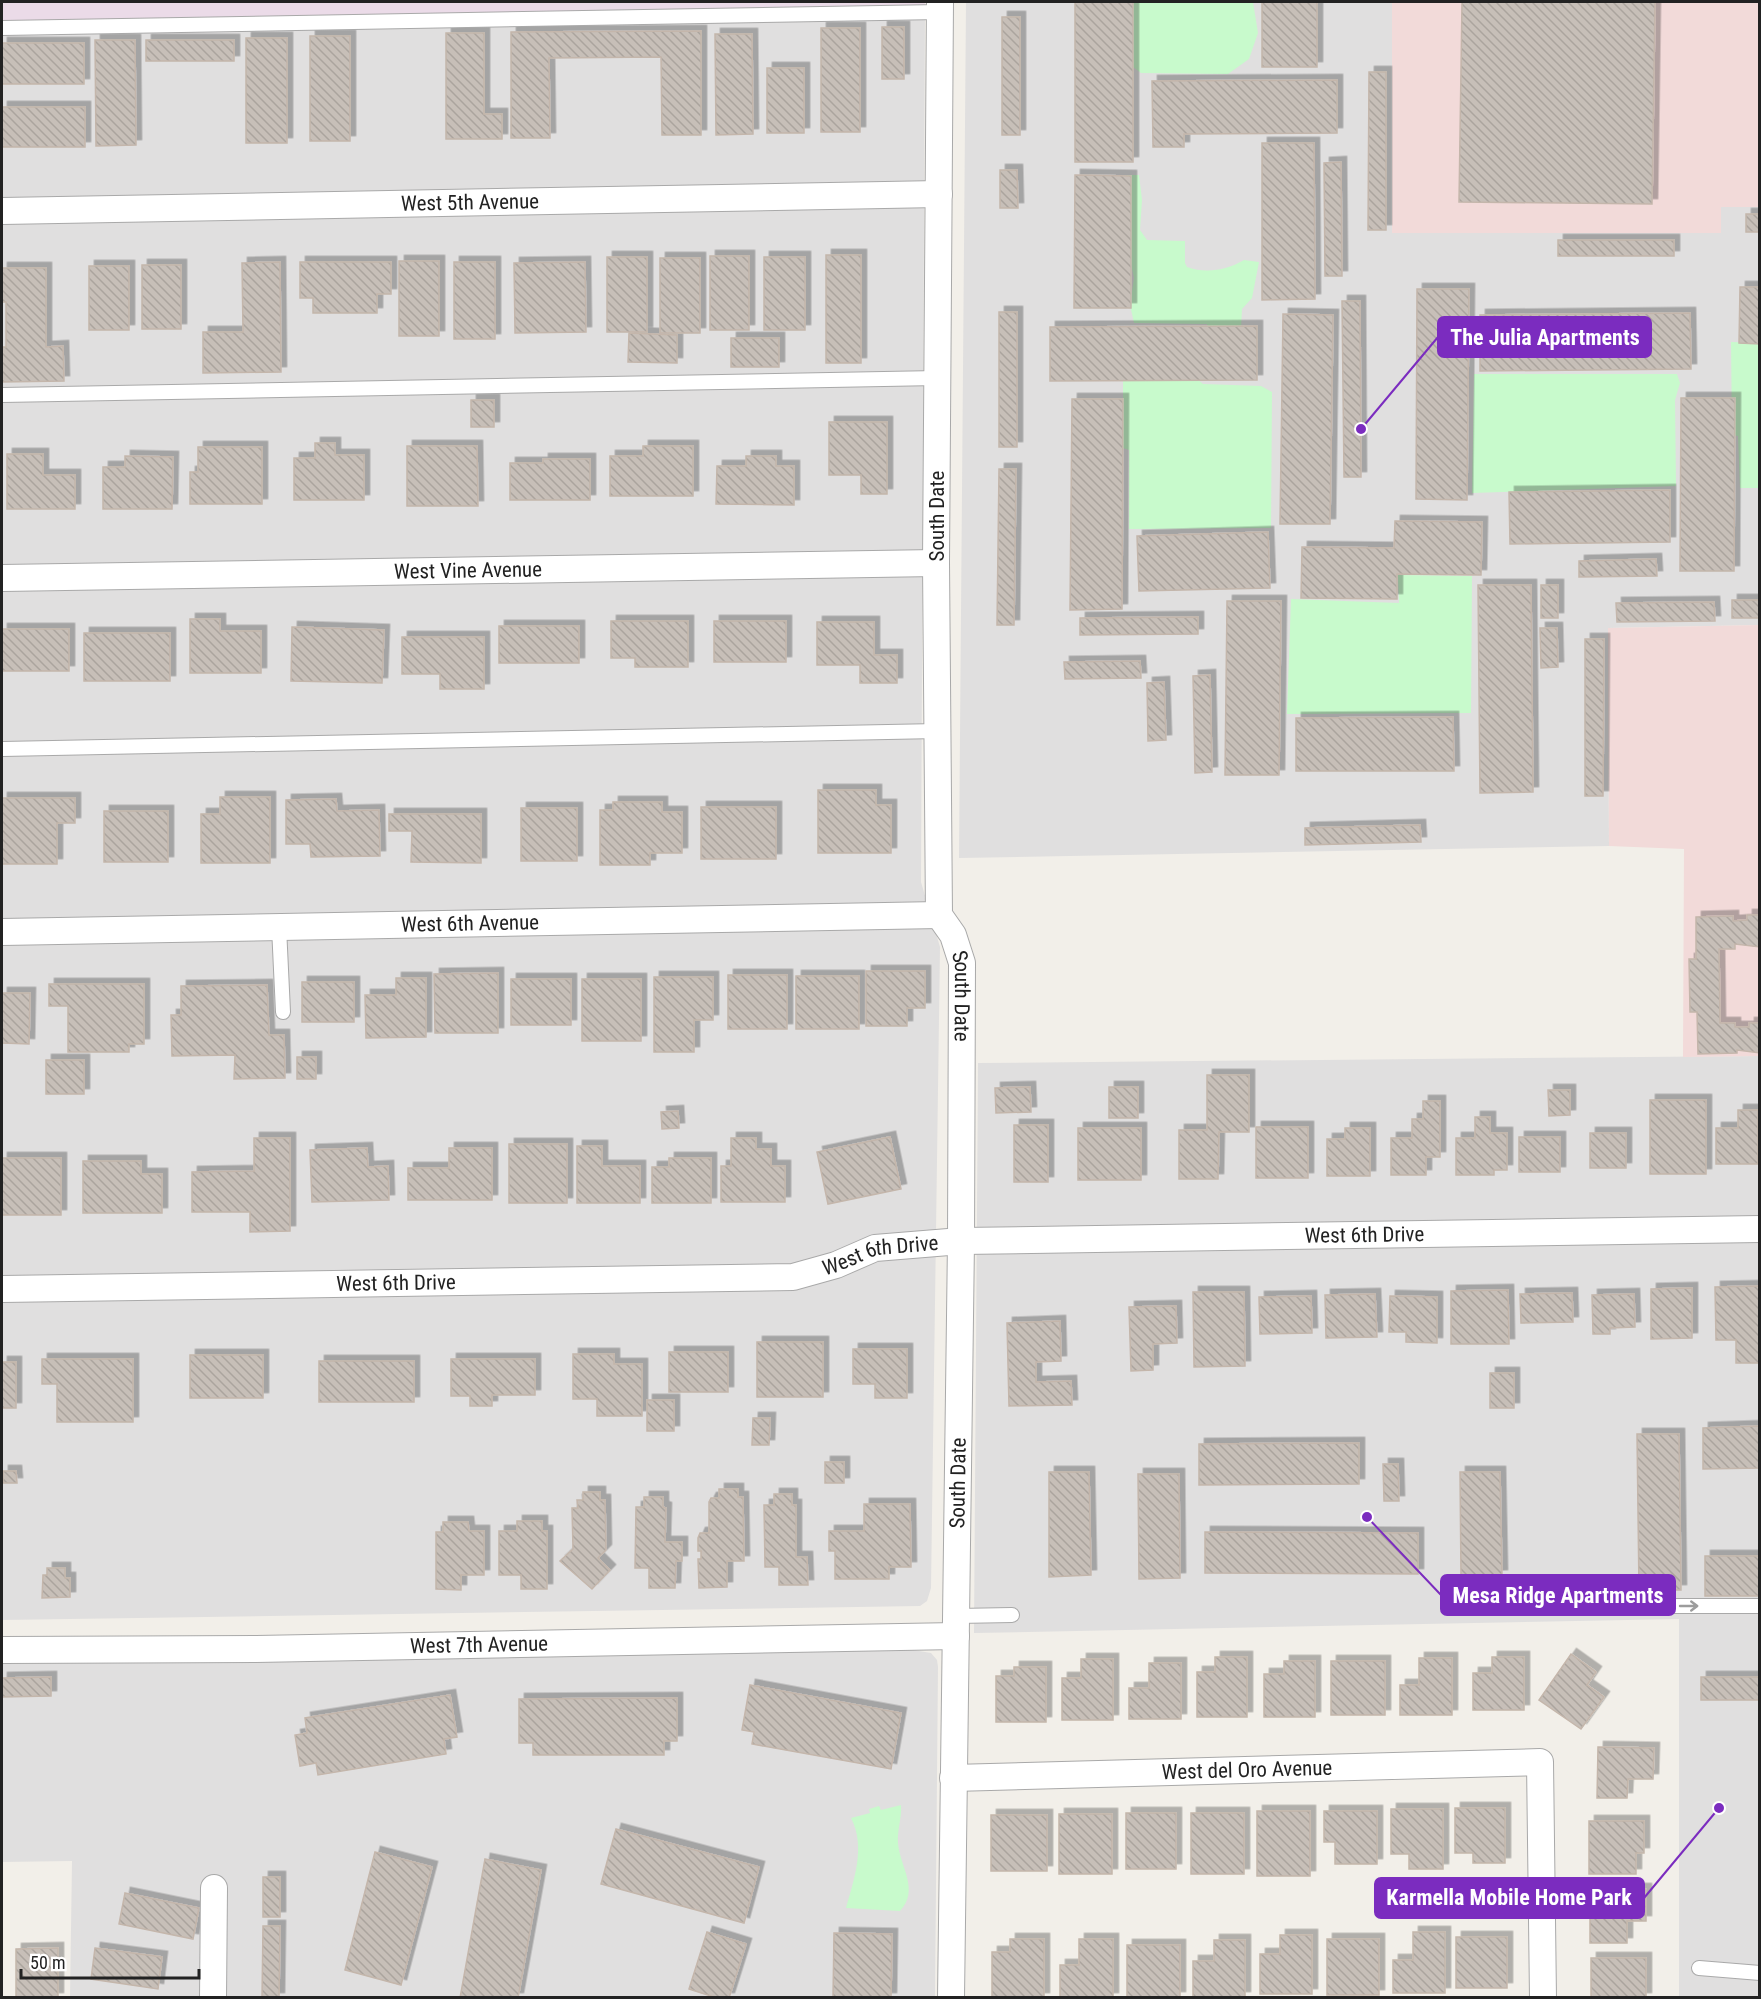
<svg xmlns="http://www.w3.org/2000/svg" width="1761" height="1999" viewBox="0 0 1761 1999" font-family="'Roboto Condensed',sans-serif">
<defs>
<pattern id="building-back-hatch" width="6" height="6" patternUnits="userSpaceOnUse" patternTransform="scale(1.5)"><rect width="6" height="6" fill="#c7bfb8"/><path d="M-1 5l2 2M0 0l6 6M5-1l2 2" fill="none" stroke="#aba49e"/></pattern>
<filter id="shadow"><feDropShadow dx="5.5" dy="-5.5" stdDeviation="0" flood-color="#0004"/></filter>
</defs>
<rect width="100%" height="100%" fill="#f2efe9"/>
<g fill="#e0dfdf">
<polygon points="966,2 1392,2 1392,233 1721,233 1721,207 1759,207 1759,625 1608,628 1609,846 959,858"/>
<polygon points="925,6 921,882 940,947 931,1588 927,1601 920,1606 2,1620 2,24"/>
<polygon points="1759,1056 1759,1997 1679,1997 1679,1619 974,1633 978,1063"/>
<polygon points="913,1650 931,1653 937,1660 938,1667 935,1997 70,1997 72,1861 2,1862 2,1664"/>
</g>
<g fill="#f2dad9">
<polygon points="1392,2 1759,2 1759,207 1721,207 1721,233 1392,233"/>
<polygon points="1759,625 1759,1056 1683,1057 1684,849 1609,846 1608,628"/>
</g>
<polygon fill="#ebdbe8" points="2,2 925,2 925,6 2,24"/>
<g fill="#c8facc">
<polygon points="1125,2 1253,2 1258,33 1249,59 1228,74 1141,73 1133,67 1128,45"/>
<path d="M1126,175H1139L1142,200L1140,230L1147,240L1185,241V263L1187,267C1206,274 1227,270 1244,260L1259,262L1252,298L1242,309L1241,328L1208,329L1207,324L1134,323L1130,305L1134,278L1129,255Z"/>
<polygon points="1731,342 1759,343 1759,488 1740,488 1738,436 1732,435"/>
<polygon points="1474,374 1677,374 1680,383 1675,400 1676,486 1472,493"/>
<polygon points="1123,378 1197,379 1203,384 1261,386 1272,392 1271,528 1129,529 1129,450 1123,448"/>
<polygon points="1398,575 1472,576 1471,713 1287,714 1291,599 1399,603"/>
<path d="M901,1805C902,1818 897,1830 898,1843C900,1867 920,1890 900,1911L846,1908C854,1879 866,1847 851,1818L870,1813L869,1809L879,1806L881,1810Z"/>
</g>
<g fill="url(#building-back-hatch)" stroke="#c4b6ab" stroke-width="1.5" filter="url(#shadow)">
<rect x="1075" y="2" width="58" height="160"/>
<rect x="1262" y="2" width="55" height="65"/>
<polygon points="1462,2 1655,2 1652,204 1459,202"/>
<rect x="1002" y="17" width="18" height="118"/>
<rect x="882" y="27" width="22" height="52"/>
<rect x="821" y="28" width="39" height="104"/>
<polygon points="701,31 701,135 662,135 661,57 549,58 550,138 511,138 511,32"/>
<polygon points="446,33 484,33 484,114 502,114 502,139 446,139"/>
<polygon points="715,34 752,34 753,134 716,135"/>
<rect x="310" y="36" width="40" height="105"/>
<rect x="246" y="38" width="41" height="105"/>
<polygon points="95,40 135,40 136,145 96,146"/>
<rect x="146" y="40" width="88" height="21"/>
<rect x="2" y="43" width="82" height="41"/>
<rect x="767" y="68" width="37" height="65"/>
<polygon points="1369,72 1386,72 1386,230 1368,230"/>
<polygon points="1337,80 1337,133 1184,134 1184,147 1153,147 1152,81"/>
<rect x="2" y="107" width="83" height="40"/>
<polygon points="1262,143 1314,143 1315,299 1262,300"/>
<polygon points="1341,162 1342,276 1325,276 1324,163"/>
<polygon points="1000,170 1017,170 1018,208 1000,208"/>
<polygon points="1075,175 1131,176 1131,308 1074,308"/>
<rect x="1746" y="214" width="14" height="18"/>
<rect x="1558" y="240" width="116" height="16"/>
<rect x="826" y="255" width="35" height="108"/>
<rect x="710" y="256" width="39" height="74"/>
<rect x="607" y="257" width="40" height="75"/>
<rect x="764" y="257" width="41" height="73"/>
<rect x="660" y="258" width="40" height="75"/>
<rect x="399" y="261" width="40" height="75"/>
<polygon points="280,262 281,372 203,373 203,332 243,332 242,263"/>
<polygon points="300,262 391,262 391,294 377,294 377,313 313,313 313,298 300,298"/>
<rect x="454" y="262" width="41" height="77"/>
<polygon points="585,262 586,332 515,333 514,263"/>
<rect x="142" y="265" width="39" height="64"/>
<rect x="89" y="266" width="40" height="64"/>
<polygon points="2,268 46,268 46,347 63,346 64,381 2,382 2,347 6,347 6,302 2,302"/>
<polygon points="1740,287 1760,287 1760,344 1739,343"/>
<polygon points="1417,289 1469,289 1467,500 1416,499"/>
<polygon points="1342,301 1360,301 1361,477 1344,477"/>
<rect x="999" y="312" width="18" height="135"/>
<polygon points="1690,313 1691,369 1480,371 1480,315"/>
<polygon points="1283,314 1333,315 1330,524 1280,524"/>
<polygon points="1257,326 1257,380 1050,381 1050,327"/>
<polygon points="629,333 677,335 677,363 628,362"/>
<rect x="731" y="338" width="48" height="29"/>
<polygon points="1681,398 1735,398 1734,571 1680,571"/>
<polygon points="1072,399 1123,399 1122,609 1070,610"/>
<rect x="471" y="400" width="23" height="27"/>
<polygon points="829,422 887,422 887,494 861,494 861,475 829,475"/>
<polygon points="315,443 335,443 335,455 364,455 364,500 294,500 294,458 315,458"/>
<polygon points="407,446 477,446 478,506 407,506"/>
<polygon points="643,446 693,446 693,496 610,496 610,456 643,456"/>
<polygon points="198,447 262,447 262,504 190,504 190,472 198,472"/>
<polygon points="7,454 43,454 43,475 75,475 75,509 7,509"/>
<polygon points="125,456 173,457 172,509 103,509 103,467 125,467"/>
<polygon points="746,456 776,456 776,466 794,466 794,505 716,504 717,466 746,466"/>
<polygon points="543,459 590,459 590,500 510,500 510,463 543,463"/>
<polygon points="999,469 1016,469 1014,625 997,625"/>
<polygon points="1670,490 1670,542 1510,544 1509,492"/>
<polygon points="1395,521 1482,522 1481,575 1397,574 1397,599 1301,598 1302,547 1394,548"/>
<polygon points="1268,532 1270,588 1139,591 1137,536"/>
<polygon points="1656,559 1657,576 1579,577 1579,561"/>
<polygon points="1478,585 1531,585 1533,792 1480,793"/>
<rect x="1541" y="585" width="17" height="33"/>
<rect x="1732" y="600" width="28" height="18"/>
<polygon points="1227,601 1281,601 1279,775 1225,775"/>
<polygon points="1714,602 1715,621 1617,622 1616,603"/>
<polygon points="1198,617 1198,634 1080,635 1080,618"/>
<polygon points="190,619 220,619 220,631 261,631 261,673 190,673"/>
<polygon points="611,621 688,621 688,667 635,667 635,658 611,658"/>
<rect x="714" y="621" width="72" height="41"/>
<polygon points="817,622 874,622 874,655 897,655 897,683 860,683 860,665 817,665"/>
<rect x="499" y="626" width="80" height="37"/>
<polygon points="292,627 384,630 382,683 291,681"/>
<polygon points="1540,628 1557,628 1558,667 1541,668"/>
<rect x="2" y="629" width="67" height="42"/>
<rect x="84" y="633" width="86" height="48"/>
<polygon points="402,637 484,637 484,689 440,689 440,674 402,674"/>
<polygon points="1585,639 1604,639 1603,796 1585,796"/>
<polygon points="1140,661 1141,678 1065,679 1064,662"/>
<polygon points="1210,675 1212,772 1195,773 1193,676"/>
<polygon points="1164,682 1166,740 1148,741 1147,683"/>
<polygon points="1453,717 1454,771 1296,771 1296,718"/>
<polygon points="818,790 876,790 876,805 891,805 891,853 818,853"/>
<polygon points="220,797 270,797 270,863 201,863 201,814 220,814"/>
<polygon points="2,798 75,798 75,823 57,823 57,864 2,864"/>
<polygon points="336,799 337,811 379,810 380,856 311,857 310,844 286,844 286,800"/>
<polygon points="613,802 662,802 662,812 682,812 682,853 650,853 650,865 600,865 600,810 613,810"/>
<rect x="701" y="807" width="75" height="52"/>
<rect x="521" y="808" width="56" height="53"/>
<rect x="104" y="811" width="64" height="51"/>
<polygon points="389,814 481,814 481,863 411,862 412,831 389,831"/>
<polygon points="1420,825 1421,842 1305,845 1305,828"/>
<polygon points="1747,915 1760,915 1760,947 1735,944 1735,949 1719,949 1720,1023 1735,1023 1735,1027 1749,1027 1749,1023 1760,1023 1760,1053 1737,1050 1737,1053 1698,1054 1697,1012 1690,1012 1689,959 1696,959 1696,917 1733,916 1733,921 1747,920"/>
<polygon points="866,971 925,971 925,1008 907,1008 907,1026 866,1026"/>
<polygon points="498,973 498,1033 435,1033 434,974"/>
<rect x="728" y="975" width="59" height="54"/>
<rect x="796" y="976" width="63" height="53"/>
<polygon points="654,977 713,977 713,1020 694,1020 694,1052 654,1052"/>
<polygon points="396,978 426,978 426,1037 366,1038 365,995 396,995"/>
<rect x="511" y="979" width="60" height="46"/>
<rect x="582" y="979" width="59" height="62"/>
<rect x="302" y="982" width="52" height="40"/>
<polygon points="49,984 144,984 144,1044 129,1044 129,1052 68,1052 68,1006 49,1006"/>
<polygon points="267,985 269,1035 284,1035 285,1078 234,1079 235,1055 172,1056 171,1015 181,1015 181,986"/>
<polygon points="2,993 30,993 29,1044 2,1043"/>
<rect x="297" y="1057" width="19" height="22"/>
<rect x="46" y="1060" width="38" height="34"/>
<polygon points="1207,1075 1249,1075 1249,1132 1219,1132 1218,1179 1179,1179 1179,1130 1207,1130"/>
<polygon points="1030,1087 1031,1112 996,1113 995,1088"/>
<rect x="1109" y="1087" width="29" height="31"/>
<polygon points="1548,1090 1570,1090 1570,1115 1549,1116"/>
<rect x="1650" y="1100" width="56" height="74"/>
<polygon points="1423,1101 1440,1101 1440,1157 1426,1157 1426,1175 1391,1175 1391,1138 1412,1138 1412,1119 1423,1119"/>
<polygon points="1738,1110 1758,1110 1758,1164 1716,1164 1716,1128 1738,1128"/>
<polygon points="678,1111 679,1128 662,1129 661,1112"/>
<polygon points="1475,1117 1490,1117 1490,1133 1507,1133 1507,1170 1494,1170 1494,1175 1456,1175 1456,1138 1475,1138"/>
<rect x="1014" y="1125" width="34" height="57"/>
<rect x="1256" y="1127" width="52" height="51"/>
<rect x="1078" y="1128" width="63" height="52"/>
<polygon points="1345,1128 1370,1128 1370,1176 1327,1176 1327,1139 1345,1139"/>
<rect x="1590" y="1133" width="36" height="35"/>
<polygon points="890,1137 901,1189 828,1204 817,1152"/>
<rect x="1519" y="1137" width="41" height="35"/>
<polygon points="254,1138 290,1138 290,1231 250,1232 250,1212 192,1212 192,1172 254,1171"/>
<polygon points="731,1138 756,1138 756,1149 771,1149 771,1166 785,1166 785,1202 721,1202 721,1166 731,1166"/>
<rect x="509" y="1144" width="58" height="59"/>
<polygon points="577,1146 602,1146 602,1166 640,1166 640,1203 577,1203"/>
<polygon points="367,1148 368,1167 388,1166 389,1200 312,1202 310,1150"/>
<polygon points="449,1148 492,1148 492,1200 408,1200 408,1168 449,1168"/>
<rect x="2" y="1158" width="59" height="57"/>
<polygon points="669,1158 711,1158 711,1203 652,1203 652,1167 669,1167"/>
<polygon points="83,1161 141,1161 141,1174 162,1174 162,1213 83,1213"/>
<polygon points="1760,1286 1760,1363 1736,1363 1736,1340 1716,1340 1715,1287"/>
<polygon points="1692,1288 1692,1338 1651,1339 1651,1289"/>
<polygon points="1508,1290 1509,1344 1451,1344 1451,1291"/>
<polygon points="1193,1292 1244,1292 1245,1366 1194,1367"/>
<polygon points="1572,1293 1573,1322 1521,1323 1520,1294"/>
<polygon points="1375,1294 1377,1337 1326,1338 1325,1295"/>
<polygon points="1634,1294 1635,1327 1610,1328 1610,1334 1593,1334 1592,1295"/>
<polygon points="1311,1296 1312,1333 1260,1334 1259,1297"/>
<polygon points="1390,1296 1437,1297 1437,1343 1406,1342 1406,1332 1389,1332"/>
<polygon points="1176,1306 1177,1343 1153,1344 1153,1370 1131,1371 1129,1307"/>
<polygon points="1060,1321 1061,1361 1036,1362 1036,1382 1071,1381 1072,1405 1009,1406 1007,1323"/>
<rect x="757" y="1342" width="66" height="55"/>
<polygon points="853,1349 907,1349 907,1398 875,1398 875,1384 853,1384"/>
<rect x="669" y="1352" width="59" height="40"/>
<polygon points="573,1354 614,1354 614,1364 642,1364 642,1416 597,1416 597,1399 573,1399"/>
<rect x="190" y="1355" width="73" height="43"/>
<polygon points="42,1359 133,1359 133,1422 57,1422 57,1384 42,1384"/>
<polygon points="451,1359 535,1359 535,1395 492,1395 492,1406 470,1406 470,1396 451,1396"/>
<rect x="319" y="1361" width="95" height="41"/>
<rect x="2" y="1362" width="14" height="46"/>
<rect x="1490" y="1373" width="24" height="35"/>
<rect x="647" y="1400" width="27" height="31"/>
<polygon points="753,1418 770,1418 769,1445 752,1445"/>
<polygon points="1760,1426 1760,1468 1703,1469 1703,1428"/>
<polygon points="1637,1434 1679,1434 1681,1590 1639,1590"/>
<polygon points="1359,1443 1359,1484 1199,1485 1199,1444"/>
<rect x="825" y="1462" width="19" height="21"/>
<polygon points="1383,1464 1398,1464 1399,1501 1384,1501"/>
<polygon points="3,1471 16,1471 17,1483 3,1483"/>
<polygon points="1049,1472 1089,1472 1091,1575 1049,1577"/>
<polygon points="1460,1472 1500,1472 1502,1575 1461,1577"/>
<polygon points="1138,1474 1179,1474 1180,1578 1139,1579"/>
<polygon points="719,1489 738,1489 738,1497 743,1497 744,1561 727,1561 727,1587 699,1588 698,1559 701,1559 701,1551 698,1551 698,1538 700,1533 709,1533 709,1502 711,1498 719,1498"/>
<polygon points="583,1492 600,1492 600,1500 605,1500 606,1550 598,1558 610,1570 592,1589 560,1561 573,1549 572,1508 578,1508 577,1500 583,1500"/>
<polygon points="774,1494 792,1494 792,1505 796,1505 796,1557 807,1557 808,1585 779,1585 779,1567 765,1567 764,1505 774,1505"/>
<polygon points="644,1497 663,1497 663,1507 666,1508 665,1542 682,1542 682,1561 676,1561 675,1588 649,1588 649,1568 635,1568 636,1507 644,1507"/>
<polygon points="864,1504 910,1504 911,1567 889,1567 889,1579 835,1579 835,1551 829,1551 829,1531 864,1531"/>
<polygon points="517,1521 542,1521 542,1531 547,1531 547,1589 521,1589 521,1575 499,1575 499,1531 517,1531"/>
<polygon points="443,1522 468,1522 469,1531 484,1531 484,1575 461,1575 461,1590 436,1589 436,1532 443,1532"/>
<polygon points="1205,1532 1418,1533 1418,1574 1205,1573"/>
<rect x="1705" y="1556" width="55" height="40"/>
<polygon points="47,1568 65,1568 65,1578 70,1578 70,1597 42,1598 43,1575 47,1575"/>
<polygon points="1571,1654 1596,1672 1587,1685 1604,1697 1581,1729 1539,1700"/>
<polygon points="1215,1657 1247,1657 1247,1717 1197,1717 1197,1672 1215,1672"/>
<polygon points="1492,1657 1524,1657 1524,1710 1473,1710 1473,1673 1492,1673"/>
<polygon points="1419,1658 1452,1658 1452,1715 1400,1715 1400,1685 1419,1685"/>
<polygon points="1081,1659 1113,1659 1113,1720 1062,1720 1062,1678 1081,1678"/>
<polygon points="1284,1661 1315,1661 1315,1717 1264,1717 1264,1674 1284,1674"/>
<rect x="1331" y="1661" width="54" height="54"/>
<polygon points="1149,1663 1181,1663 1181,1719 1129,1719 1129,1688 1149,1688"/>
<polygon points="1014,1667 1046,1667 1046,1722 996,1722 996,1676 1014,1676"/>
<polygon points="51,1677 51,1696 2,1697 2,1678"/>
<rect x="1701" y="1677" width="59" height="23"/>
<polygon points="750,1685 901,1713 891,1769 752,1744 754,1732 742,1730"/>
<polygon points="450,1695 457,1737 444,1739 446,1754 318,1775 316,1763 300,1766 295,1735 307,1733 305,1718"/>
<polygon points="677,1698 677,1741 664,1741 664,1755 533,1755 533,1743 519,1743 519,1699"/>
<polygon points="1598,1747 1654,1748 1653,1779 1628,1779 1627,1798 1597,1798"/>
<polygon points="1455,1808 1505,1808 1505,1863 1473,1863 1473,1853 1455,1853"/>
<polygon points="1391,1809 1443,1809 1443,1869 1409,1869 1409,1854 1391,1854"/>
<rect x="1257" y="1811" width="53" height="65"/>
<polygon points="1324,1811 1377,1811 1377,1864 1335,1864 1335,1842 1324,1842"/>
<rect x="1126" y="1813" width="50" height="56"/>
<rect x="1191" y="1813" width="53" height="61"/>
<rect x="1059" y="1814" width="53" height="60"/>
<rect x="991" y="1815" width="56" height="56"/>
<polygon points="1589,1821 1644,1821 1644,1853 1636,1853 1636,1874 1589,1874"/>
<polygon points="616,1829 759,1867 744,1923 601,1884"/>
<polygon points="375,1852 432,1867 401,1985 345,1970"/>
<polygon points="485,1859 541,1870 518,1998 460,1998"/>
<rect x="263" y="1877" width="17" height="40"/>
<polygon points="1590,1889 1646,1889 1646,1921 1627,1921 1627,1943 1590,1943"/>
<polygon points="125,1893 199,1908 193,1939 119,1924"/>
<polygon points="263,1926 280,1926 279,1998 262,1998"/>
<polygon points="707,1932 746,1944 729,1998 717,1998 689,1989"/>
<polygon points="1413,1932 1445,1932 1445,1993 1393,1993 1393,1960 1413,1960"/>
<polygon points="834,1933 892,1934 891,1998 833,1998"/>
<polygon points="1280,1935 1312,1935 1312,1994 1260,1994 1260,1954 1280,1954"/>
<rect x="1456" y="1937" width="51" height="51"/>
<polygon points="1010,1939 1044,1939 1044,1998 992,1998 992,1952 1010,1952"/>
<polygon points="1079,1939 1113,1939 1113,1998 1060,1998 1060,1965 1079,1965"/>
<rect x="1327" y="1939" width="52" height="56"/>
<polygon points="1214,1940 1245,1940 1245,1997 1193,1997 1193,1961 1214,1961"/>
<rect x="1127" y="1945" width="53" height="52"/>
<polygon points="58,1948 58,1998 16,1998 16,1949"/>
<polygon points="95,1948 162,1957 158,1989 91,1979"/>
<rect x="1591" y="1958" width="55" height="40"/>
</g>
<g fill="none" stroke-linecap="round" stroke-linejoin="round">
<defs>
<g id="lane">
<polyline points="2,28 940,12"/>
<polyline points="2,395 938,378"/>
<polyline points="2,749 938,731"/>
<polyline points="279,927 283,1012"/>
<polyline points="1609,1606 1760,1606"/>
<polyline points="957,1616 1012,1615"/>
<polyline points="1699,1968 1760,1973"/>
</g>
<g id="street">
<path id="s1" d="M940,2L936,563L939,915L953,935L962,963L961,1241L951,1998"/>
<path id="s2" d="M2,211L939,194"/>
<path id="s3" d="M2,578L936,563"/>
<path id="s4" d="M2,932L939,915"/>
<path id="s5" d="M2,1289L793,1277L836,1265L875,1248L961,1241L1760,1229"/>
<path id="s6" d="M2,1650L256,1649L956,1636"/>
<path id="s7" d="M953,1778L1540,1762L1543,1998"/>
<polyline points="213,1998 214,1888"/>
</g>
</defs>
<use href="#lane" stroke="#a9a9a9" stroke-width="16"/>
<use href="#street" stroke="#a9a9a9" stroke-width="28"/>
<use href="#lane" stroke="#fff" stroke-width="14"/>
<use href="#street" stroke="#fff" stroke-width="26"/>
</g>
<defs><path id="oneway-shaft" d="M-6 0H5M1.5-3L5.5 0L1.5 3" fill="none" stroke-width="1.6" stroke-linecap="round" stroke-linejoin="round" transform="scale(1.5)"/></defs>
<use stroke="#9c9c9c" href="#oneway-shaft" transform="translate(1689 1606)"/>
<g text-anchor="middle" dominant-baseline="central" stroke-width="4.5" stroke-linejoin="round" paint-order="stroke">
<g font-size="21" fill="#222" stroke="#fff">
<text stroke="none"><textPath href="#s2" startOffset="468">West 5th Avenue</textPath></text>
<text transform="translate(937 516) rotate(-90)">South Date</text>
<text stroke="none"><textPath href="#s3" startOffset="466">West Vine Avenue</textPath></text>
<text stroke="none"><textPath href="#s4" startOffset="468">West 6th Avenue</textPath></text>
<text stroke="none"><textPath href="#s1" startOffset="1000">South Date</textPath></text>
<text stroke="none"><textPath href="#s5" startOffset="1368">West 6th Drive</textPath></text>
<text stroke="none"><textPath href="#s5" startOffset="882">West 6th Drive</textPath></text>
<text stroke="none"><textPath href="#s5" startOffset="394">West 6th Drive</textPath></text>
<text transform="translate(958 1483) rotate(-89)">South Date</text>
<text stroke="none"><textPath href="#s6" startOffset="477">West 7th Avenue</textPath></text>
<text stroke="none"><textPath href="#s7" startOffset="294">West del Oro Avenue</textPath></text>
</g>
</g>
<path fill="none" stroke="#7b2cbf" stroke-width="2" d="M1361 429L1438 337M1367 1517L1441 1595M1719 1808L1644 1898"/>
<g fill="#7b2cbf" stroke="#fff" stroke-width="2">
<circle cx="1361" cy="429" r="6"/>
<circle cx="1367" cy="1517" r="6"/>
<circle cx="1719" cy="1808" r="6"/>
</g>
<g fill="#7b2cbf" stroke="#7b2cbf" stroke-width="2">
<rect x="1438" y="317" width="213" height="40" rx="6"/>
<rect x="1441" y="1575" width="234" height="40" rx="6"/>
<rect x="1375" y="1878" width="269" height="40" rx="6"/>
</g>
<g font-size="22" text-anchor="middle" font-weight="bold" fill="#fff">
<text x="1545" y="345">The Julia Apartments</text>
<text x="1558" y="1603">Mesa Ridge Apartments</text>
<text x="1509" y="1905">Karmella Mobile Home Park</text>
</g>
<rect width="1761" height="1999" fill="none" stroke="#222222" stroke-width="6"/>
<path d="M21 1969v9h178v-9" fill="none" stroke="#222222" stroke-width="3"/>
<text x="30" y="1969" font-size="18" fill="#222222" stroke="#ffffff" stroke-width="4.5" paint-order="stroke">50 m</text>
</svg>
